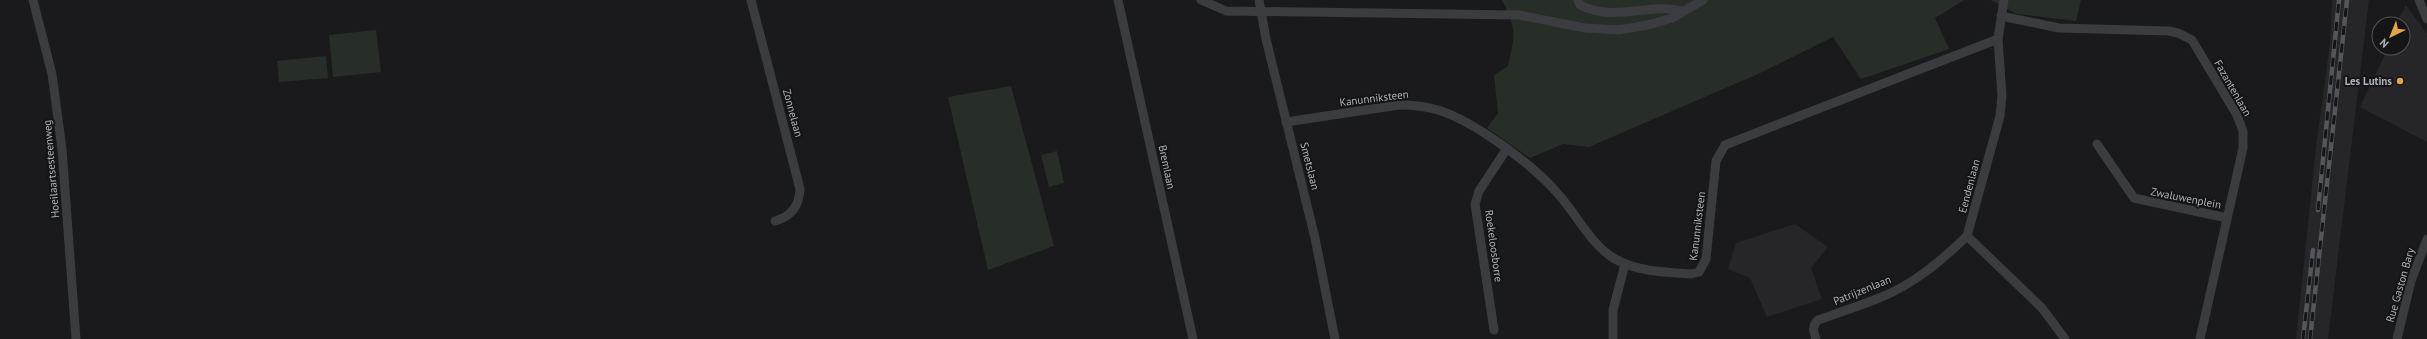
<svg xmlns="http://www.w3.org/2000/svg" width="2427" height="339" viewBox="0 0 2427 339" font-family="'PT Sans',sans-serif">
<rect width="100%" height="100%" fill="#1a1a1c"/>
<g fill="#262629">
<polygon points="2332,0 2369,0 2328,339 2296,339 2316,147 2330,43"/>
<polygon points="2406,5 2427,34 2427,142 2360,107 2388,48 2403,48 2403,24 2396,24"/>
<polygon points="1795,224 1828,247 1811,268 1822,299 1767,317 1750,278 1728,269 1736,243"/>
</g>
<g fill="#262e27">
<path d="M1502,0H1964L1935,18L1949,49L1861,79L1833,37L1758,74L1589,147L1563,144L1530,158L1487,128L1498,113L1494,75L1508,66C1515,35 1517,29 1502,0Z"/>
<polygon points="1991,0 2081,0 2076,21 2017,14"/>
<polygon points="376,30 381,72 333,77 329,35"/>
<polygon points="326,56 328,78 279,82 277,61"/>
<polygon points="1011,86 1054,246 988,270 948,97"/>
<polygon points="1057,151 1064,183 1049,187 1041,155"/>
</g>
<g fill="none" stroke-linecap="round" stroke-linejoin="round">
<g stroke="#3b3c40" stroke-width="9">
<polyline points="33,0 52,74 62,149 76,339"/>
<path d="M751,0L800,189C799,206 792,216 775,221"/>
<polyline points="1118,0 1193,339"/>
<polyline points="1201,0 1226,11 1519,15 1585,28 1619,30 1648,25 1672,18 1703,0"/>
<polyline points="1259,0 1266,39 1315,238 1335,339"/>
<path d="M1578,0L1580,5C1615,23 1650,2 1683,11"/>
<polyline points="2004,0 1998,39 2002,96 2000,116 1967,236 2042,308 2065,339"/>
<polyline points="2419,0 2427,19"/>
<polyline points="2001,16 2059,28 2169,31 2178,33 2192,40 2237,115 2243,131 2243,148 2200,339"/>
<path d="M1286,122L1399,105C1412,105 1425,106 1438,110C1474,121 1535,166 1559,195C1577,215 1591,245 1615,259C1638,272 1665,272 1691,274L1699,272L1706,259L1716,161L1725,145L1998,39"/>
<polyline points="2097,144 2134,198 2227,218"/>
<polyline points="1494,330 1475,204 1479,191 1506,150"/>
<polyline points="1613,339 1613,310 1625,264"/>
<path d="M1816,339C1813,331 1812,326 1818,320C1838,313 1859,306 1879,298C1913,285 1941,261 1967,236"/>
<polyline points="2397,339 2411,281 2427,239"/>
</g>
<defs>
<g id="rail">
<polyline points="2318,210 2339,0"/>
<polyline points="2303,339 2313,250"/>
<polyline points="2310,339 2347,0"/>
</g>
</defs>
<use href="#rail" stroke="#54565b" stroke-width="4.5"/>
<use href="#rail" stroke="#151517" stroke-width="3" stroke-dasharray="9" stroke-linecap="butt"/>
</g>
<circle fill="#e2a54c" stroke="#151517" stroke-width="1.5" cx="2400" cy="81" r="4"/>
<g text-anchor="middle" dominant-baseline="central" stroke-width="4" stroke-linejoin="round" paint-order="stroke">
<g font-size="11" font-weight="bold" fill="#aeb2ba" stroke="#151517" text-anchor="end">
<text x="2392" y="81">Les Lutins</text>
</g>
<g font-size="11" fill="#aeb2ba" stroke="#151517">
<text transform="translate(2233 88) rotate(60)">Fazantenlaan</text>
<text transform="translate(1374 98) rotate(-7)">Kanunniksteen</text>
<text transform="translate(793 113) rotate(75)">Zonnelaan</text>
<text transform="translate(1310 166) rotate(76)">Smetslaan</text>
<text transform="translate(1167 167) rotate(78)">Bremlaan</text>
<text transform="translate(51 169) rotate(-95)">Hoeilaartsesteenweg</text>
<text transform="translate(1969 186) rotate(-75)">Eendenlaan</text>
<text transform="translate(2186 198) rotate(11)">Zwaluwenplein</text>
<text transform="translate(1697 226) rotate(-83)">Kanunniksteen</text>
<text transform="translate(1494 246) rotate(82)">Roekeloosborre</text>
<text transform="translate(2400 285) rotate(-74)">Rue Gaston Bary</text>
<text transform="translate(1862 290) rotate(-22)">Patrijzenlaan</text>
</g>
</g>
<g transform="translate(2391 36) rotate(223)"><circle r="19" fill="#151517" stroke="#525458"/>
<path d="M0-3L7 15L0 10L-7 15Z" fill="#e2a54c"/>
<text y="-6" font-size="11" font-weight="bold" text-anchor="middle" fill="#aeb2ba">N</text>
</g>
</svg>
